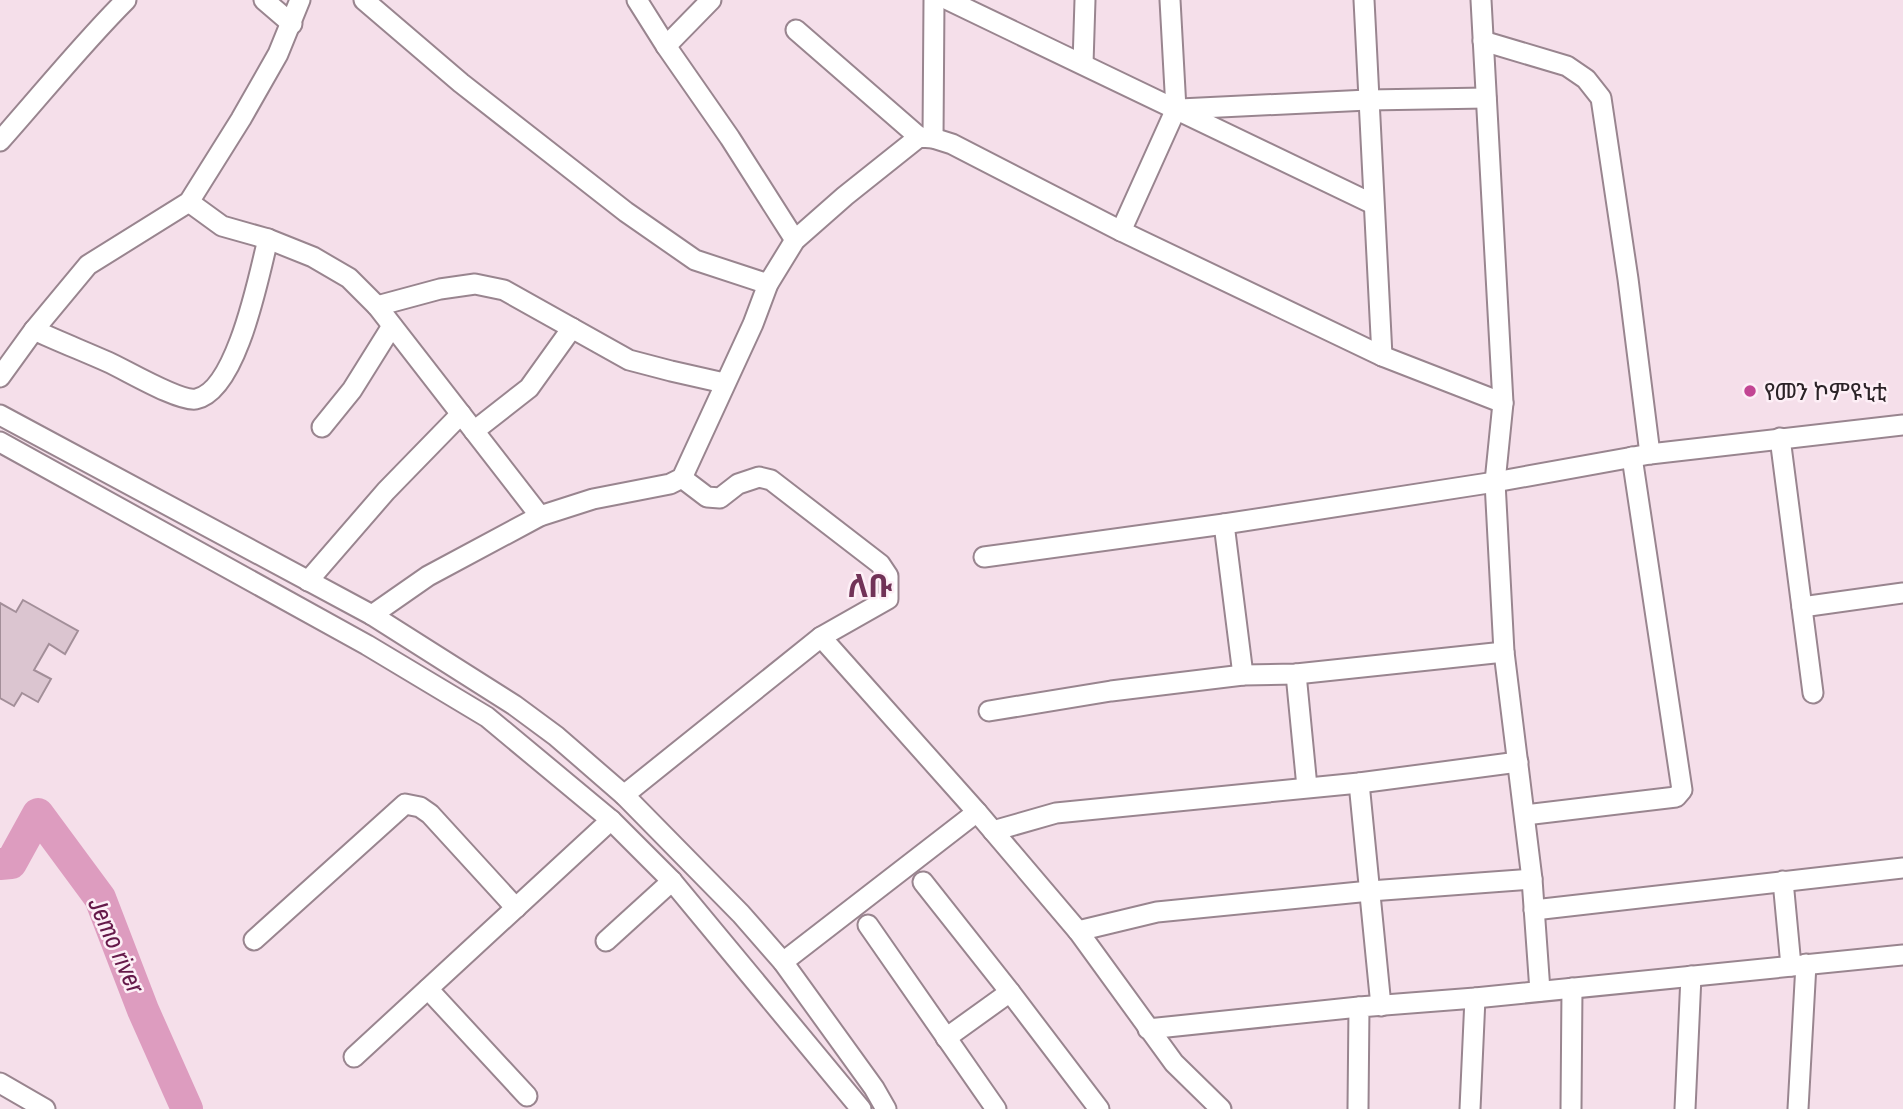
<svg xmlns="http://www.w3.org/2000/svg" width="1903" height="1109" viewBox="0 0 1903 1109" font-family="'Archivo Narrow','Noto Sans Ethiopic',sans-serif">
<rect width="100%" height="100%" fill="#f5dfea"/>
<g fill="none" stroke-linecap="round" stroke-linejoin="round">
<polyline stroke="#dd9cbf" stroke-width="32" points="0,864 11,863 38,814 100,898 143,1010 187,1109"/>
</g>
<polygon fill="#dbc5d0" stroke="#a38f99" stroke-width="2" points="23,600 78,631 65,654 49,644 34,670 51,679 38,702 22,693 14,706 0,698 0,603 16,612"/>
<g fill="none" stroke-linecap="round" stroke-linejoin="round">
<defs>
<g id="minor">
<polyline points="264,0 292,24"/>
<polyline points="364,0 461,83 626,212 695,260 768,284"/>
<polyline points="637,0 666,46 730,138 795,240"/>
<polyline points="948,0 1373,204"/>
<polyline points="1364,0 1382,356"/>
<polyline points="1481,0 1503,403 1495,482 1504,652 1532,879 1540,991"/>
<polyline points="796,30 919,137"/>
<polyline points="1483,41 1567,66 1586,79 1601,98 1628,279 1650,454"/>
<polyline points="666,46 711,0"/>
<polyline points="1083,64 1085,0"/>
<polyline points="1180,109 1368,100 1486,98"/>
<polyline points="933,138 934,0"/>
<path d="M0,141C42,94 81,45 126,0"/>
<polyline points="189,202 222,226 268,239 313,257 349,278 377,306 540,516"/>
<polyline points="1121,231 1176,109 1170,0"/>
<polyline points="377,306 440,289 475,284 504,290 629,360 671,371 724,383"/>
<path d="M34,330C58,341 83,351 108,362C126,370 179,402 196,399C237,391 259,275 268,239"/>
<polyline points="0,377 34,330 88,265 189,202 241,119 278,54 300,0"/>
<polyline points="0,415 372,615 514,705 556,736 624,795 741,914 783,962 874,1088 886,1109"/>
<polyline points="322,427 352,390 392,326"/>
<polyline points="474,431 529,388 572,328"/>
<polyline points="1780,438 1813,693"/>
<polyline points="0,442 367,645 487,717 611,820 672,881 861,1109"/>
<polyline points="682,478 707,497 720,498 738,484 759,477 771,480 880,564 888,576 888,599 821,637"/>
<polyline points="1224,524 1243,675"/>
<polyline points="984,557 1224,524 1495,482 1650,454 1903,425"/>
<polyline points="308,581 386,491 461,414"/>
<polyline points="1802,607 1903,593"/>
<polyline points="372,615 428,576 540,516 593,499 670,484 682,478 753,324 768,284 795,240 845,196 919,137 933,138 952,144 1121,231 1382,356 1503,403"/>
<polyline points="1296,674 1307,787"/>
<polyline points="989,711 1111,691 1243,675 1296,674 1504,652"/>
<polyline points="1359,783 1381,1006"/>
<polyline points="624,795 821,637 977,812 1078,931 1174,1063 1221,1109"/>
<polyline points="1525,815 1676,797 1682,790 1632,457"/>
<polyline points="993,831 1056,813 1359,783 1518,762"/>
<polyline points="1783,881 1791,966"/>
<polyline points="923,882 1010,992 1099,1109"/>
<polyline points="1534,910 1903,868"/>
<polyline points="868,925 996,1109"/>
<polyline points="1078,931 1157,912 1370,891 1532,879"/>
<polyline points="254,940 405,804 420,807 430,814 516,908"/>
<polyline points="606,941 672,881"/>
<polyline points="783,962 977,812"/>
<polyline points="428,989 527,1096"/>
<polyline points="1148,1029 1359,1007"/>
<polyline points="946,1038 1010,992"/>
<polyline points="354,1057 611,820"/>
<polyline points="0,1083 45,1109"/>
<polyline points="1358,1109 1359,1007 1475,998 1903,955"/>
<polyline points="1470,1109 1475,998"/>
<polyline points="1571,1109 1572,988"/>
<polyline points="1685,1109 1691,976"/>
<polyline points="1798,1109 1806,964"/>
</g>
</defs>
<use href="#minor" stroke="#99858f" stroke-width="23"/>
<use href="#minor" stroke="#fff" stroke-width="19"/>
</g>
<circle fill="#c24593" stroke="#fdeff6" stroke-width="2.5" cx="1750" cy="391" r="7"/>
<g text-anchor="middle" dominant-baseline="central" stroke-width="5" stroke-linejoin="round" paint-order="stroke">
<g font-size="24" fill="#2b2327" stroke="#fdeff6" text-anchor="start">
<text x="1764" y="391">የመን ኮምዩኒቲ</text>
</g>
<g font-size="26" font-style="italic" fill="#651a4a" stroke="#fdeff6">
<text transform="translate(117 945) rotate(66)">Jemo river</text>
</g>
<g font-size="32" font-weight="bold" fill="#713257" stroke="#fdeff6">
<text x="870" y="585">ለቡ</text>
</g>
</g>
</svg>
